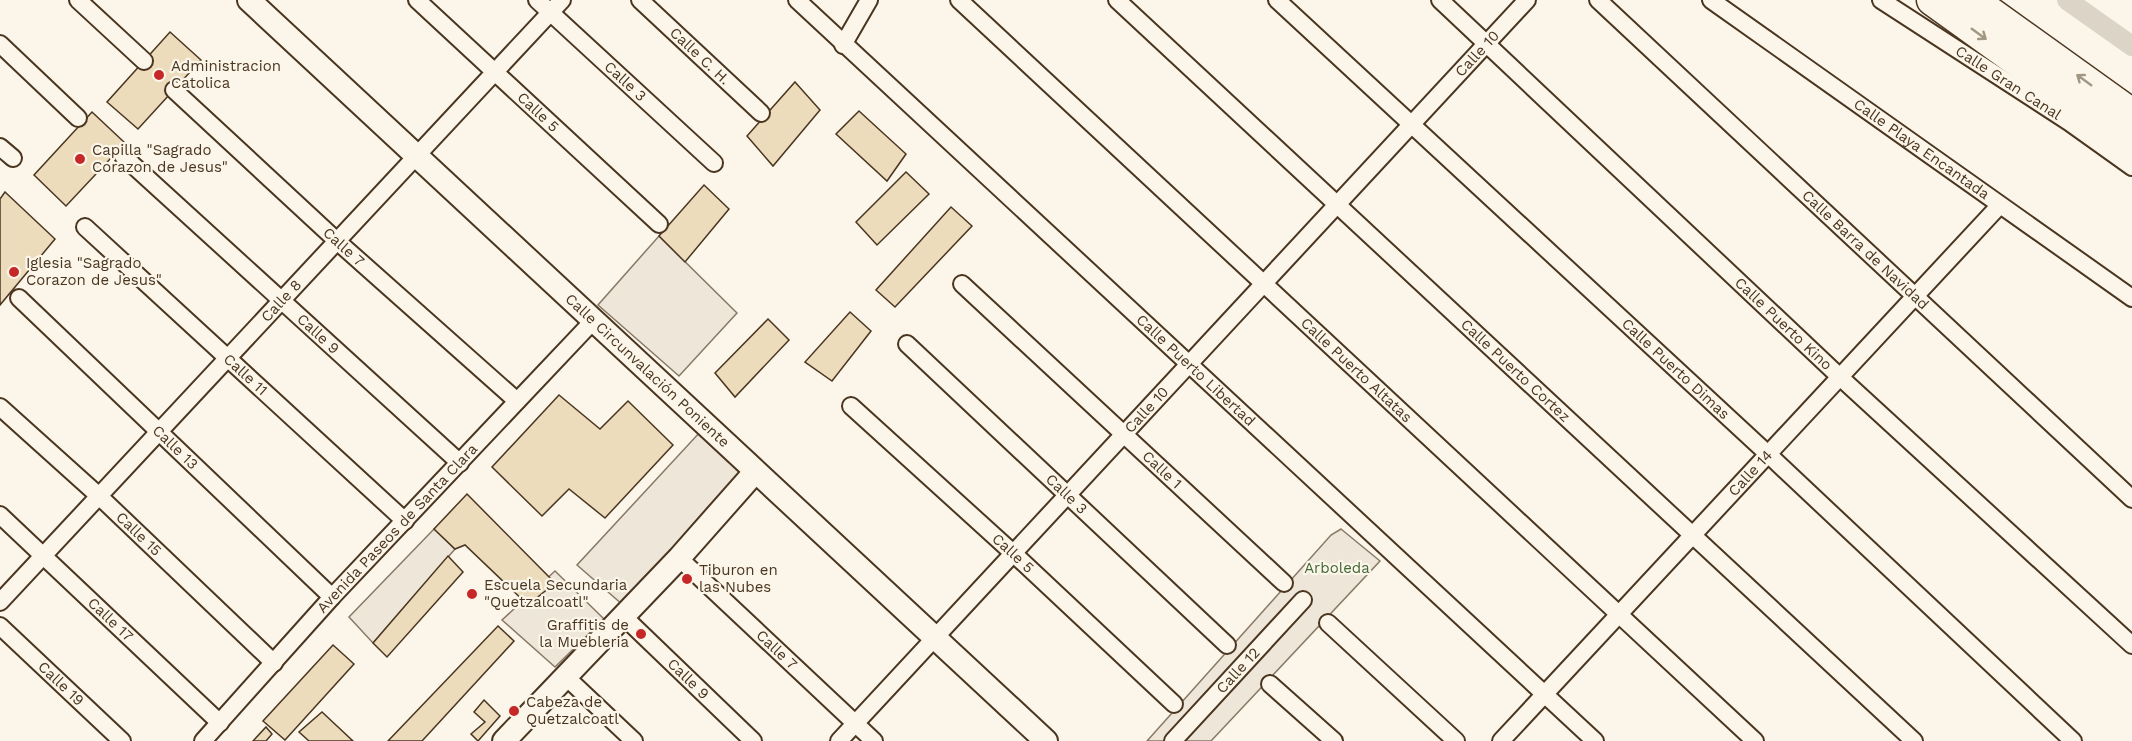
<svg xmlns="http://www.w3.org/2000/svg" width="2132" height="741" viewBox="0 0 2132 741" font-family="'Work Sans',sans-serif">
<rect width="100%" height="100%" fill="#fbf6e9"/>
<g fill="#ede6d9" stroke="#887966" stroke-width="1.5">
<polygon points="659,236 737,313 679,376 598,305"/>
<polygon points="701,431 755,480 631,612 577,565"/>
<polygon points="434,529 455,549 373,643 349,617"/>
<polygon points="1341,529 1380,561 1211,741 1147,741 1331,535"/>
<polygon points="555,571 604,619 555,667 502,620"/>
</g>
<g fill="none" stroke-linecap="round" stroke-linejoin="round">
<polyline stroke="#dcd4c6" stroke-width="20" points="2067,0 2132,46"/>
</g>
<g fill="#ecdcbc" stroke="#4a3520" stroke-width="1.5">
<polygon points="170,32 201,60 138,129 107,102"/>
<polygon points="795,82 820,110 773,166 747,136"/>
<polygon points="859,111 906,154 887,181 836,134"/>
<polygon points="92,112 125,143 66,206 34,175"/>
<polygon points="906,172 929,194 877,245 856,222"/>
<polygon points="704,185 729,209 685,262 659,236"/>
<polygon points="5,192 55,239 0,305 0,199"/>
<polygon points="951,207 972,226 895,307 876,290"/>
<polygon points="850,312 871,331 832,381 805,362"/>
<polygon points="768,319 789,340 735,397 715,373"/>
<polygon points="559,395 600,429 628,401 673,445 605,518 569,489 542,516 492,467"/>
<polygon points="467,494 555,583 528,605 465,545 455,549 434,529"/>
<polygon points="448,556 463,572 387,657 373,643"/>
<polygon points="498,626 514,641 422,741 388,741"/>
<polygon points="333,645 354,664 285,740 263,721"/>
<polygon points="484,700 500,716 478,741 471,734 485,722 474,712"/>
<polygon points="322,712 353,741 309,741 299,732"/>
<polygon points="266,727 272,734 266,741 253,741"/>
</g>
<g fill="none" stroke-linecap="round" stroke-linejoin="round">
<defs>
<g id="street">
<polyline points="78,0 144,61"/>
<path id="s1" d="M417,0L659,224"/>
<path id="s2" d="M537,0L714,163"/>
<path id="s3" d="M640,0L761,113"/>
<path id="s4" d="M797,0L1595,741"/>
<path id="s5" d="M959,0L1755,741"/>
<path id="s6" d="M1117,0L1914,741"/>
<path id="s7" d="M1277,0L1770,456L2073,741"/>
<path id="s8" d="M1440,0L1841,378L2132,645"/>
<path id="s9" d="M1598,0L2132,499"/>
<path id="s10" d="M1711,0L2132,298"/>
<path id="s11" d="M1881,0L2069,122L2132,167"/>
<polyline points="0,44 78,118"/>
<polyline points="843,45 869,0"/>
<path id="s12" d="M174,90L337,241L517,401"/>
<polyline points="0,147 13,158"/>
<path id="s13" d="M123,156L460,463"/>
<path id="s14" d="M85,227L405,521"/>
<path id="s15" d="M962,284L1284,583"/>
<path id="s16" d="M19,298L332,597"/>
<path id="s17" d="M907,344L1227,645"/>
<path id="s18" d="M851,406L1013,553L1174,704"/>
<path id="s19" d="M0,407L99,496L274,663"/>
<path id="s20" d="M0,515L220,723"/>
<path id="s21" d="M679,558L874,741"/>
<path id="s22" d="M0,602L562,0"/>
<path id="s23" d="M622,615L753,741"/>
<polyline points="1328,623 1456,741"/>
<path id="s24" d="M0,626L122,741"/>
<polyline points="564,675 634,741"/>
<polyline points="1270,684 1334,741"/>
<path id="s25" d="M203,741L332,597L594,320"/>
<path id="s26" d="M839,741L1527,0"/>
<path id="s27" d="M1173,741L1303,600"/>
<path id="s28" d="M1501,741L1999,206"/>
</g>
<g id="secondary">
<path id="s29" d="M249,0L1046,741"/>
<polyline points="504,741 679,558 755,472"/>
</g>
<g id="highway">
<polyline points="1932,0 2132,144"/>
<polyline points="1973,0 2132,114"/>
</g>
</defs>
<use href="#street" stroke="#4a3520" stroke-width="20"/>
<use href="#secondary" stroke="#4a3520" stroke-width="26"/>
<use href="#highway" stroke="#4a3520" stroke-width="33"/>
<use href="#street" stroke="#fbf6e9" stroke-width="16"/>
<use href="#secondary" stroke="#fbf6e9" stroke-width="22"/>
<use href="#highway" stroke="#fbf6e9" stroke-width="30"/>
</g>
<defs><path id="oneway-shaft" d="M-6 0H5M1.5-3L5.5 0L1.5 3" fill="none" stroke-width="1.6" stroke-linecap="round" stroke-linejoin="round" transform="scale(1.5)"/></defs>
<g stroke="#a29684">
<use href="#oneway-shaft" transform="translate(1979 34) rotate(36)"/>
<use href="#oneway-shaft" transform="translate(2084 80) rotate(-144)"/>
</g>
<g fill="#c62828" stroke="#fbf6e9" stroke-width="2">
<circle cx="159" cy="75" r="6"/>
<circle cx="80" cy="159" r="6"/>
<circle cx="14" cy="272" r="6"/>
<circle cx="687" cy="579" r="6"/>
<circle cx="472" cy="594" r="6"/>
<circle cx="641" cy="634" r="6"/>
<circle cx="514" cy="711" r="6"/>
</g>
<g text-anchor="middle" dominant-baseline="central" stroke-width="4.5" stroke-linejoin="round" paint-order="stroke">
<g font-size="15" fill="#4a3520" stroke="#fbf6e9">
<text stroke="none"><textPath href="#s26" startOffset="938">Calle 10</textPath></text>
<text stroke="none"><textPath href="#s3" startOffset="82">Calle C. H.</textPath></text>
<text stroke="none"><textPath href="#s2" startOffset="120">Calle 3</textPath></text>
<text stroke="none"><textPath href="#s11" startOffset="152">Calle Gran Canal</textPath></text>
<text stroke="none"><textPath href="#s1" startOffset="165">Calle 5</textPath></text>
<text stroke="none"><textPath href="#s10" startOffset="258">Calle Playa Encantada</textPath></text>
<text stroke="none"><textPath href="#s12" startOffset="231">Calle 7</textPath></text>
<text stroke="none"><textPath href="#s9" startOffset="366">Calle Barra de Navidad</textPath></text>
<text stroke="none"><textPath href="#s22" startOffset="412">Calle 8</textPath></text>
<text stroke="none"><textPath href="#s8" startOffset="472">Calle Puerto Kino</textPath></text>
<text stroke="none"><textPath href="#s13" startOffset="264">Calle 9</textPath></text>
<text stroke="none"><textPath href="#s7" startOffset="543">Calle Puerto Dimas</textPath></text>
<text stroke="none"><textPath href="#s5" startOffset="543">Calle Puerto Altatas</textPath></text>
<text stroke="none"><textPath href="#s29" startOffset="544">Calle Circunvalación Poniente</textPath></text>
<text stroke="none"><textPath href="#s4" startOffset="544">Calle Puerto Libertad</textPath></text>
<text stroke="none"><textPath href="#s6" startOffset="544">Calle Puerto Cortez</textPath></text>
<text stroke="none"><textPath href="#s14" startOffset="218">Calle 11</textPath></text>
<text stroke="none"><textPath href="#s26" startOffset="452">Calle 10</textPath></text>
<text stroke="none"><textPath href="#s16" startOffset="216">Calle 13</textPath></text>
<text stroke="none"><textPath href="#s15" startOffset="273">Calle 1</textPath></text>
<text stroke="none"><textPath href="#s28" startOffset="366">Calle 14</textPath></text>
<text stroke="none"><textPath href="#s17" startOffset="219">Calle 3</textPath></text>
<text stroke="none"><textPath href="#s25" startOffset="288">Avenida Paseos de Santa Clara</textPath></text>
<text stroke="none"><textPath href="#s19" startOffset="188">Calle 15</textPath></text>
<text stroke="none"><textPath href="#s18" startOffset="219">Calle 5</textPath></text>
<text stroke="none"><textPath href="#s20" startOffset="152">Calle 17</textPath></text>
<text stroke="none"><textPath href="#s21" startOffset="134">Calle 7</textPath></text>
<text stroke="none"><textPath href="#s27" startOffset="96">Calle 12</textPath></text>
<text stroke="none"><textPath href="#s23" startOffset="92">Calle 9</textPath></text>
<text stroke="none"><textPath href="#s24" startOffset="84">Calle 19</textPath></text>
</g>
<g font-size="15" fill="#4a3520" stroke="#fbf6e9" text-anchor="start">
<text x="171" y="66">Administracion<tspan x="171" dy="17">Catolica</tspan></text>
<text x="92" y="150">Capilla "Sagrado<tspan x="92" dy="17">Corazon de Jesus"</tspan></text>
<text x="26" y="263">Iglesia "Sagrado<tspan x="26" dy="17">Corazon de Jesus"</tspan></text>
<text x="699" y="570">Tiburon en<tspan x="699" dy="17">las Nubes</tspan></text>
<text x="484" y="585">Escuela Secundaria<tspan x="484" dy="17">"Quetzalcoatl"</tspan></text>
<text x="629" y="625" text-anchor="end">Graffitis de<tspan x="629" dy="17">la Muebleria</tspan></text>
<text x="526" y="702">Cabeza de<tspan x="526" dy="17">Quetzalcoatl</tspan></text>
</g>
<g font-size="15" fill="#436837" stroke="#fbf6e9">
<text x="1337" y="568">Arboleda</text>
</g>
</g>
</svg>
